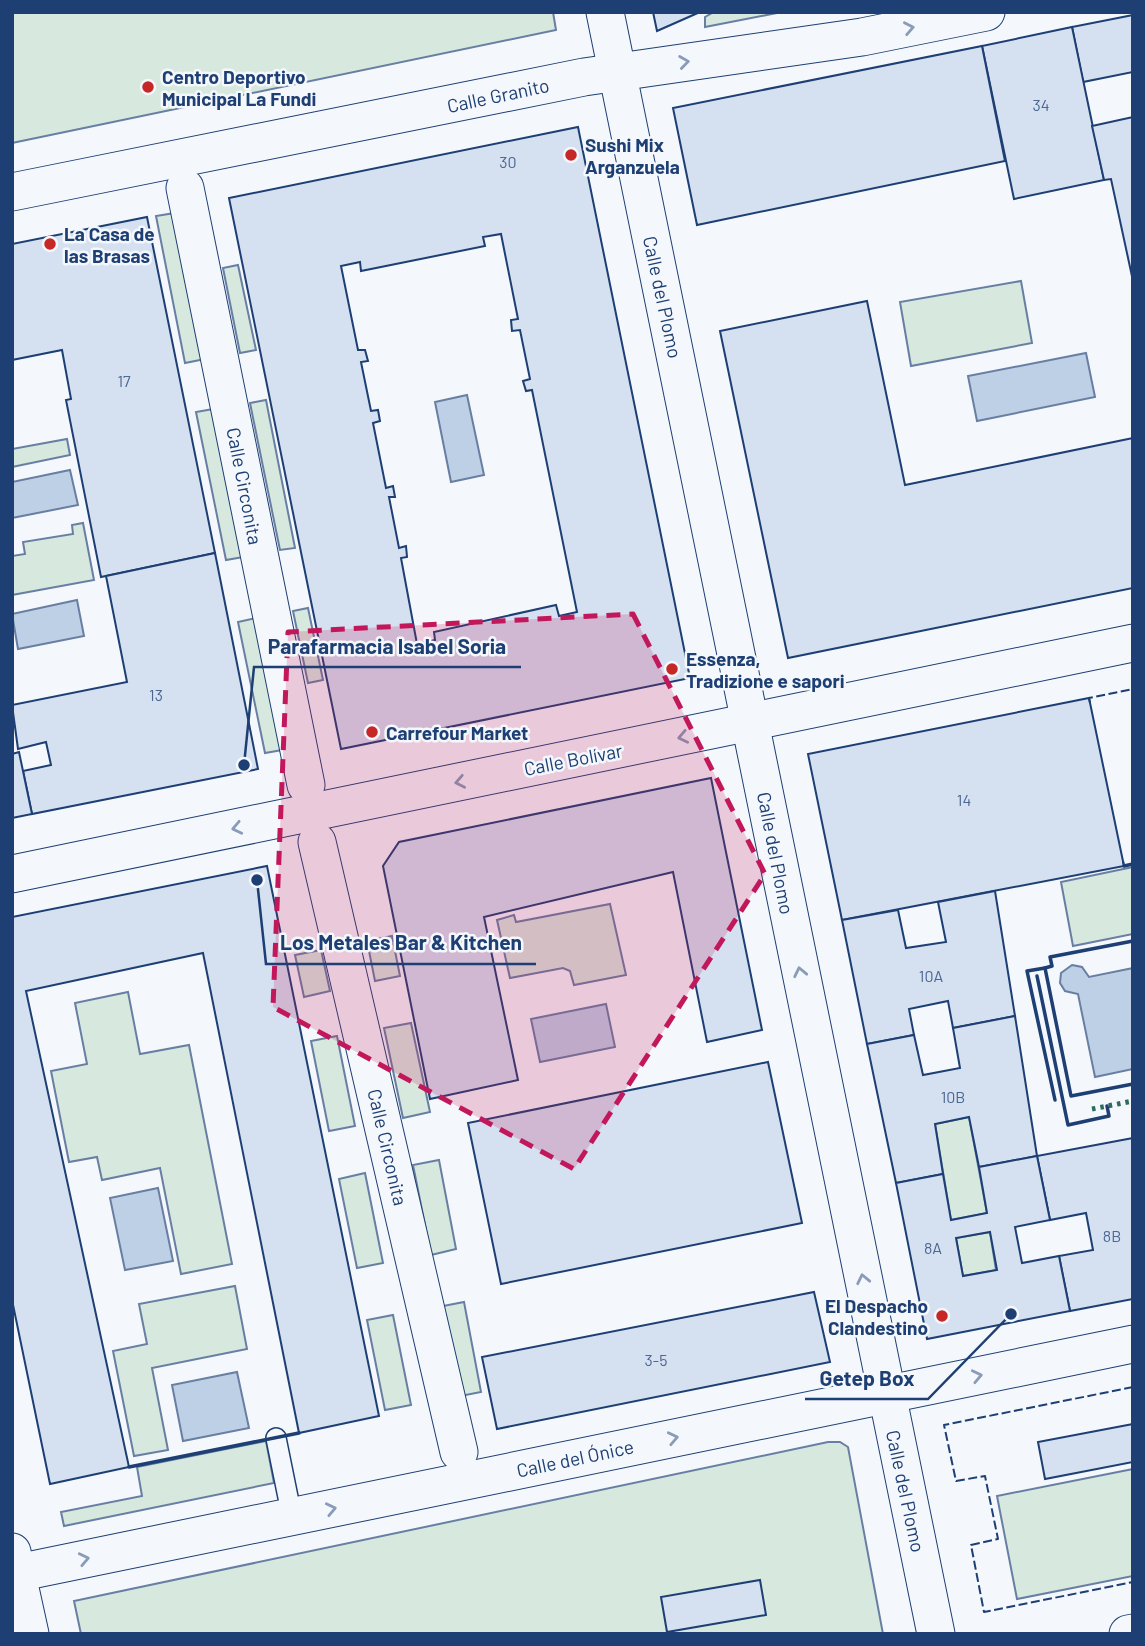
<svg xmlns="http://www.w3.org/2000/svg" width="1145" height="1646" viewBox="0 0 1145 1646" font-family="Barlow,sans-serif">
<rect width="100%" height="100%" fill="#f4f7fb"/>
<g fill="#d7e8df" stroke="#687fa3" stroke-width="2">
<polygon points="12,12 553,12 556,30 12,143"/>
<polygon points="714,12 782,12 705,27 705,17"/>
<polygon points="181,212 210,358 185,363 156,216"/>
<polygon points="238,265 256,350 240,353 223,268"/>
<polygon points="1021,281 1032,343 911,366 900,302"/>
<polygon points="266,400 295,548 280,550 250,403"/>
<polygon points="219,408 249,556 226,560 196,412"/>
<polygon points="67,439 70,455 12,467 12,449"/>
<polygon points="83,523 94,580 12,595 12,556 25,554 23,542 73,534 72,525"/>
<polygon points="308,608 323,680 308,683 293,611"/>
<polygon points="261,617 288,749 265,753 238,622"/>
<polygon points="1133,867 1133,934 1073,946 1061,882"/>
<polygon points="610,904 626,975 574,985 570,971 563,968 510,978 497,920 514,915 516,922"/>
<polygon points="392,936 400,976 375,981 367,941"/>
<polygon points="321,950 330,991 304,997 295,955"/>
<polygon points="128,992 140,1054 189,1045 232,1264 181,1274 160,1168 102,1180 97,1157 69,1162 51,1071 87,1064 75,1003"/>
<polygon points="411,1023 430,1112 403,1118 384,1028"/>
<polygon points="337,1036 355,1126 329,1131 311,1041"/>
<polygon points="969,1117 987,1213 951,1220 935,1124"/>
<polygon points="439,1160 456,1249 431,1255 413,1165"/>
<polygon points="365,1173 383,1263 357,1268 339,1179"/>
<polygon points="990,1232 996,1270 963,1276 956,1238"/>
<polygon points="235,1286 247,1349 152,1368 168,1450 134,1456 113,1351 147,1344 139,1304"/>
<polygon points="464,1302 481,1392 455,1397 438,1307"/>
<polygon points="393,1315 411,1405 385,1410 367,1320"/>
<polygon points="266,1441 274,1483 64,1526 61,1512 142,1496 137,1467"/>
<polygon points="828,1442 840,1442 848,1447 883,1634 81,1634 74,1601"/>
<polygon points="1133,1469 1133,1576 1017,1599 997,1496"/>
</g>
<g fill="#bed0e5" stroke="#687fa3" stroke-width="2">
<polygon points="1086,353 1095,397 977,421 968,376"/>
<polygon points="467,395 484,475 451,482 435,402"/>
<polygon points="70,470 78,505 12,518 12,482"/>
<polygon points="77,600 84,636 18,649 12,614"/>
<polygon points="1072,965 1082,967 1089,977 1133,968 1133,1069 1095,1077 1078,994 1065,991 1060,983 1061,973"/>
<polygon points="606,1004 615,1047 540,1062 531,1019"/>
<polygon points="158,1188 173,1261 125,1270 110,1198"/>
<polygon points="237,1372 249,1428 183,1441 172,1385"/>
</g>
<g fill="#d5e0f0" stroke="#1d3f73" stroke-width="2" fill-rule="evenodd">
<polygon points="653,12 700,12 657,31"/>
<polygon points="1133,15 1133,72 1083,82 1072,27"/>
<polygon points="1072,27 1104,180 1014,199 982,46"/>
<polygon points="982,46 1005,161 697,225 673,108"/>
<polygon points="1133,117 1133,281 1111,179 1104,180 1092,126"/>
<path d="M578,127L690,678L341,749L229,198ZM501,234L518,319L511,320L512,331L520,330L530,379L523,381L526,391L532,390L577,612L559,616L556,605L434,632L435,640L417,644L401,558L407,557L406,546L399,548L389,497H395L393,486L386,488L373,423L380,421L378,410L371,411L361,362L368,361L365,350H358L341,266L360,262L361,271L485,246L483,237Z"/>
<polygon points="147,217 215,553 101,577 66,400 71,399 62,350 12,360 12,244"/>
<polygon points="867,301 905,485 1133,438 1133,588 788,658 720,331"/>
<polygon points="215,553 258,769 32,814 23,771 51,765 46,742 18,749 12,705 127,682 106,576"/>
<polygon points="1089,698 1124,866 842,920 808,754"/>
<polygon points="19,752 32,814 12,818 12,754"/>
<polygon points="711,778 762,1030 707,1042 673,872 484,917 518,1080 430,1099 383,866 399,842"/>
<polygon points="267,866 379,1416 299,1433 203,953 26,991 129,1467 50,1484 12,1300 12,917"/>
<polygon points="995,891 1015,1016 953,1028 948,1001 909,1009 914,1035 867,1044 842,920 898,910 906,948 946,942 938,902"/>
<polygon points="1015,1016 1037,1156 979,1167 969,1117 935,1124 943,1174 896,1183 867,1044 914,1035 923,1075 960,1068 953,1028"/>
<polygon points="768,1062 802,1223 501,1284 468,1123"/>
<polygon points="1133,1138 1133,1299 1070,1311 1059,1256 1093,1250 1086,1213 1050,1220 1037,1156"/>
<path d="M1037,1156L1050,1220L1015,1227L1022,1263L1059,1256L1070,1311L927,1339L896,1183L943,1174L951,1220L987,1213L979,1167ZM990,1232L997,1270L963,1276L956,1238Z"/>
<polygon points="814,1292 830,1362 497,1429 482,1357"/>
<polygon points="1133,1424 1133,1462 1045,1479 1038,1442"/>
<polygon points="760,1580 766,1615 667,1632 661,1597"/>
</g>
<g fill="none" stroke-linecap="round" stroke-linejoin="round">
<defs>
<polyline id="lane" points="276,1438 292,1517"/>
<g id="street">
<polyline points="605,12 936,1634"/>
<polyline points="185,188 306,785"/>
<polyline points="12,192 584,77 862,37 986,12"/>
<polyline points="317,842 459,1452"/>
<polyline points="12,874 1133,643"/>
<polyline points="12,1552 30,1634"/>
<polyline points="17,1573 1133,1344"/>
<polyline points="1128,1634 1133,1633"/>
</g>
</defs>
<use href="#lane" stroke="#1d3f73" stroke-width="22"/>
<use href="#street" stroke="#1d3f73" stroke-width="39"/>
<use href="#lane" stroke="#f4f7fb" stroke-width="19"/>
<use href="#street" stroke="#f4f7fb" stroke-width="37"/>
<polyline stroke="#2c6c60" stroke-width="5" stroke-dasharray="3.5 5" stroke-linecap="butt" points="1092,1109 1133,1101"/>
<g stroke="#1d3f73" stroke-width="2" stroke-dasharray="9 3.5" stroke-linecap="butt">
<polyline points="1090,703 1089,698 1133,689"/>
<polyline points="1123,861 1124,866 1133,864"/>
<polyline points="1133,1387 944,1425 956,1481 985,1476 998,1539 971,1545 984,1612 1133,1582"/>
</g>
<g stroke="#1d3f73" stroke-width="3.5">
<polyline points="1124,866 1133,864"/>
<polyline points="1133,941 1050,957 1052,966 1045,968 1071,1096 1133,1084"/>
<polyline points="1045,968 1027,971 1055,1100"/>
<polyline points="1037,976 1068,1125 1109,1116 1107,1106"/>
<polyline points="129,1467 299,1433"/>
</g>
</g>
<defs><path id="oneway-chevron" d="M-2-3.5L2.5 0L-2 3.5" fill="none" stroke-width="1.6" stroke-linecap="round" stroke-linejoin="round" transform="scale(1.75)"/></defs>
<g stroke="#889bb7">
<use href="#oneway-chevron" transform="translate(909 28) rotate(-11)"/>
<use href="#oneway-chevron" transform="translate(684 62) rotate(-8)"/>
<use href="#oneway-chevron" transform="translate(683 737) rotate(168)"/>
<use href="#oneway-chevron" transform="translate(460 782) rotate(169)"/>
<use href="#oneway-chevron" transform="translate(237 828) rotate(168)"/>
<use href="#oneway-chevron" transform="translate(800 972) rotate(-102)"/>
<use href="#oneway-chevron" transform="translate(863 1279) rotate(-102)"/>
<use href="#oneway-chevron" transform="translate(977 1376) rotate(-12)"/>
<use href="#oneway-chevron" transform="translate(673 1438) rotate(-12)"/>
<use href="#oneway-chevron" transform="translate(331 1509) rotate(-12)"/>
<use href="#oneway-chevron" transform="translate(84 1559) rotate(-12)"/>
</g>
<path fill="#c2185b" fill-opacity="0.2" stroke="#c2185b" stroke-width="5" stroke-dasharray="14 9" stroke-linejoin="round" d="M633,614L765,874L574,1169L273,1007L288,632Z"/>
<g fill="#c62828" stroke="#f4f7fb" stroke-width="2.5">
<circle cx="148" cy="87" r="7"/>
<circle cx="571" cy="155" r="7"/>
<circle cx="50" cy="244" r="7"/>
<circle cx="672" cy="669" r="7"/>
<circle cx="372" cy="732" r="7"/>
<circle cx="942" cy="1316" r="7"/>
</g>
<g text-anchor="middle" dominant-baseline="central" stroke-width="5" stroke-linejoin="round" paint-order="stroke">
<g font-size="16" fill="#4b6792">
<text x="1041" y="104">34</text>
<text x="508" y="161">30</text>
<text x="124" y="380">17</text>
<text x="156" y="694">13</text>
<text x="964" y="799">14</text>
<text x="931" y="975">10A</text>
<text x="953" y="1096">10B</text>
<text x="1112" y="1235">8B</text>
<text x="933" y="1247">8A</text>
<text x="656" y="1359">3-5</text>
</g>
<g font-size="19" font-weight="bold" fill="#1d3f73" stroke="#f4f7fb" text-anchor="start">
<text x="162" y="76">Centro Deportivo<tspan x="162" dy="22">Municipal La Fundi</tspan></text>
<text x="585" y="144">Sushi Mix<tspan x="585" dy="22">Arganzuela</tspan></text>
<text x="64" y="233">La Casa de<tspan x="64" dy="22">las Brasas</tspan></text>
<text x="686" y="658">Essenza,<tspan x="686" dy="22">Tradizione e sapori</tspan></text>
<text x="386" y="732">Carrefour Market</text>
<text x="928" y="1305" text-anchor="end">El Despacho<tspan x="928" dy="22">Clandestino</tspan></text>
</g>
<g font-size="19" fill="#1d3f73" stroke="#f4f7fb">
<text transform="translate(498 95) rotate(-12)">Calle Granito</text>
<text transform="translate(663 297) rotate(78)">Calle del Plomo</text>
<text transform="translate(245 486) rotate(79)">Calle Circonita</text>
<text transform="translate(573 759) rotate(-11)">Calle Bolívar</text>
<text transform="translate(776 853) rotate(79)">Calle del Plomo</text>
<text transform="translate(388 1147) rotate(77)">Calle Circonita</text>
<text transform="translate(575 1458) rotate(-12)">Calle del Ónice</text>
<text transform="translate(906 1491) rotate(78)">Calle del Plomo</text>
</g>
</g>
<path fill="none" stroke="#1d3f73" stroke-width="2.5" d="M244 765L254 667H521M257 880L266 964H536M1011 1314L928 1399H805"/>
<g fill="#1d3f73" stroke="#f4f7fb" stroke-width="2.5">
<circle cx="244" cy="765" r="7"/>
<circle cx="257" cy="880" r="7"/>
<circle cx="1011" cy="1314" r="7"/>
</g>
<g font-size="21" text-anchor="middle" font-weight="bold" fill="#1d3f73" stroke="#f4f7fb" stroke-width="5" stroke-linejoin="round" paint-order="stroke">
<text x="387" y="654">Parafarmacia Isabel Soria</text>
<text x="401" y="950">Los Metales Bar &amp; Kitchen</text>
<text x="867" y="1386">Getep Box</text>
</g>
<rect width="1145" height="1646" fill="none" stroke="#1d3f73" stroke-width="28"/>
</svg>
